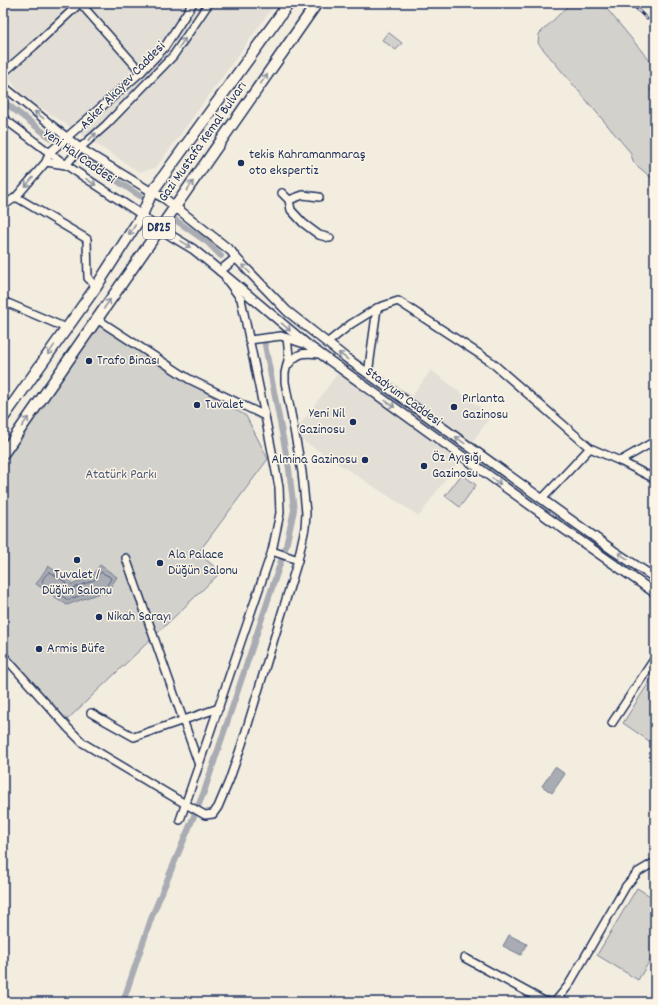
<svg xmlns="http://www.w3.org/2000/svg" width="658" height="1005" viewBox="0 0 658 1005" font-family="Dekko,sans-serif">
<rect width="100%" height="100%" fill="#f3ede0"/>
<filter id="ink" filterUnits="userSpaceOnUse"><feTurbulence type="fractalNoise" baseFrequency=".025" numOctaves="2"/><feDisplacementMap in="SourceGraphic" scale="8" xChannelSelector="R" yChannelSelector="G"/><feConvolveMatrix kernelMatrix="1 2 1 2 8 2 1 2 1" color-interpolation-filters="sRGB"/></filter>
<g filter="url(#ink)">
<g fill="#e3dfd6">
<polygon points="3,3 276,3 156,168 139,172 23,96 3,71"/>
<polygon points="352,354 412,396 431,370 491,416 419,516 299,438 296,430"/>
</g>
<g fill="#d3d1cc" stroke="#778095">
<polygon points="571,3 602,3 655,67 655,88 650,89 655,98 655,181 634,163 630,152 538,43 539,34"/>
<polygon points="388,32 402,43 396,50 382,40"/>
<polygon points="97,320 188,382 246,416 268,459 198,553 221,572 67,720 3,649 3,456"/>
<polygon points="462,474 476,485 460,507 445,496"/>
<polygon points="655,673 655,745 623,723"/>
<polygon points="637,888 655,899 655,952 638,980 597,955"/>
</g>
<g fill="#a9acb3" stroke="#707a91">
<polygon points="100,565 117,577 106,594 102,592 67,605 36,584 48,566 69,580 72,585 92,576"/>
<polygon points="555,767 565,774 552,793 542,786"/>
<polygon points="509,935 527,944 521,955 503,946"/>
</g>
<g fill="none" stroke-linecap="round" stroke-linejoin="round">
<path stroke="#546180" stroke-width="1" d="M50,572L65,582L68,588L71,589L94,580L101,572L110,577L111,579L105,588H100L68,600L42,583C42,580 46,573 50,572Z"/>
<g stroke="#a9acb3" stroke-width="6">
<polyline points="3,101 51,138"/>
<polyline points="79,156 140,196"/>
<polyline points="174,219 207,242 221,256"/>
<polyline points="123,1002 152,916 204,792 286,546 294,510 289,469 265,345"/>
</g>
<defs>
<g id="minor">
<polyline points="80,3 141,72"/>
<polyline points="3,73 34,46 80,3"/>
<polyline points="3,86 80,148 152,192"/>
<polyline points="3,118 66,165 142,215"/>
<polyline points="46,162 66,165 80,148 106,125 173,56 209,3"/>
<polyline points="282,193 289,200 291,210 303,223 319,235 330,238"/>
<polyline points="16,197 87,239 88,278 96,287"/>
<polyline points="289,200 303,195 319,197"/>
<polyline points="3,206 16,197 46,162 49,153 141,72 164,48 193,3"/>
<polyline points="226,279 241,299 265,416"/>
<polyline points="3,301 66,328"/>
<polyline points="97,319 189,379 265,416 279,487 280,513 272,551 180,820"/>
<polyline points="249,340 281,336 307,345"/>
<polyline points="327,343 351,324 377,308 398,301 490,361 590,448 620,461 655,479"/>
<path d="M288,365C298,352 304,352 320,354"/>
<polyline points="368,374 377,308"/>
<polyline points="620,461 655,441"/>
<polyline points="542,499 590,448"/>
<polyline points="272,551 298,560"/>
<polyline points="126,558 199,765"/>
<polyline points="3,655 68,728 83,743 175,798 205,815 213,814 218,807 229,781 242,744 298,560 305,528 306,513 302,472 285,382 285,373 289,356 287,338"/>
<polyline points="91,713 134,737 219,708"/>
<polyline points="612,723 655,658"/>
<polyline points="465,958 544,1001 549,1002"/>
<polyline points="554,1002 555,1002 568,986 626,886 638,872 655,862"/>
</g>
<g id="major">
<polyline points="152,192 164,198 231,251 236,258 287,311 345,357 614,551 655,578"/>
<polyline points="142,215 150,223 193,249 220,271 308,345 548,518 655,593"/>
<polyline points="220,271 236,258"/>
</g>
<g id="highway">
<polyline points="3,418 96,287 142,215 152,192 289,3"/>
<polyline points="3,454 317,3"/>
</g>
</defs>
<use href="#minor" stroke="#1b2f5e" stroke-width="10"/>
<use href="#major" stroke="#1b2f5e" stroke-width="11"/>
<use href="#highway" stroke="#1b2f5e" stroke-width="13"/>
<use href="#minor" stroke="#fcf5e5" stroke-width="7"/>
<use href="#major" stroke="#fcf5e5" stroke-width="8"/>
<use href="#highway" stroke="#fcf5e5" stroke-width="10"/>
<defs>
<polyline id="rail" points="631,3 647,19"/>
</defs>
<use href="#rail" stroke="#1b2f5e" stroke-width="3"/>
<use href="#rail" stroke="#fcf5e5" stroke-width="1.5" stroke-dasharray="4.5" stroke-linecap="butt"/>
</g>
<defs><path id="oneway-shaft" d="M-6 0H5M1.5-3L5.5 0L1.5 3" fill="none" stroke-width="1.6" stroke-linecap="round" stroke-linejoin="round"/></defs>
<g stroke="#8c92a2">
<use href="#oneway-shaft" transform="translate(182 43) rotate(-56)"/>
<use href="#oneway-shaft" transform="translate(264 79) rotate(-55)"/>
<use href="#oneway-shaft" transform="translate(39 115) rotate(-142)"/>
<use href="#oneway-shaft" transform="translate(92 137) rotate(-43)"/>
<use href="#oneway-shaft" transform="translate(29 182) rotate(131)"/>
<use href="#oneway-shaft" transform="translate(91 182) rotate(33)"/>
<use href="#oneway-shaft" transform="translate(190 186) rotate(-55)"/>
<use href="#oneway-shaft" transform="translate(132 230) rotate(123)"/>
<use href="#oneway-shaft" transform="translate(186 244) rotate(32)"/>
<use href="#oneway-shaft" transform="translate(246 269) rotate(-135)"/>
<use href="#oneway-shaft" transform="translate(107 304) rotate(-56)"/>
<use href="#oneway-shaft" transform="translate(286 327) rotate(41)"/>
<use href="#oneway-shaft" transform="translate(51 350) rotate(125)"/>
<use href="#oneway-shaft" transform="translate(343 356) rotate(-143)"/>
<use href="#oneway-shaft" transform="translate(390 404) rotate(36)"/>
<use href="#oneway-shaft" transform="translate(25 422) rotate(-55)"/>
<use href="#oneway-shaft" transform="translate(460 440) rotate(-144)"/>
<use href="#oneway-shaft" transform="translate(496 481) rotate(36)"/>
<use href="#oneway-shaft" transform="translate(623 556) rotate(-146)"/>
</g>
</g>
<g fill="#1b2f5e" stroke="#fcf5e5" stroke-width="1.5">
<circle cx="241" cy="163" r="4"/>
<circle cx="89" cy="361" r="4"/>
<circle cx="197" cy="405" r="4"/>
<circle cx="454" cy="407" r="4"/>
<circle cx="353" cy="422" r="4"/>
<circle cx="365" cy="460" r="4"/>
<circle cx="424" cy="466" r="4"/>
<circle cx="77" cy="560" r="4"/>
<circle cx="160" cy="563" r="4"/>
<circle cx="99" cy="617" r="4"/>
<circle cx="39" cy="649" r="4"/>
</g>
<g text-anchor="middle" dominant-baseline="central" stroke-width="3" stroke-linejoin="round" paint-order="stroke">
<rect fill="#fcf5e5" stroke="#5e6a86" stroke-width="1" x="143" y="217" width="32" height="22" rx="3"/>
<g font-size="13" font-weight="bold" fill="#1b2f5e">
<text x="159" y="228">D825</text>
</g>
<g font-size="14" fill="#1b2f5e" stroke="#fcf5e5">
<text transform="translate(123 86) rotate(-46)">Asker Akayev Caddesi</text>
<text transform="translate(203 142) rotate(-55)">Gazi Mustafa Kemal Bulvarı</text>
<text transform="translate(79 157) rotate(35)">Yeni Hal Caddesi</text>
<text transform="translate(403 397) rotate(36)">Stadyum Caddesi</text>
</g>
<g font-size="14" fill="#1b2f5e" stroke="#fcf5e5" text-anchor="start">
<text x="249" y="155">tekis Kahramanmaraş<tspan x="249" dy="16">oto ekspertiz</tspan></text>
<text x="97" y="361">Trafo Binası</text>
<text x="462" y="399">Pırlanta<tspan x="462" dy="16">Gazinosu</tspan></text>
<text x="205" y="405">Tuvalet</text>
<text x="345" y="414" text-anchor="end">Yeni Nil<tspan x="345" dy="16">Gazinosu</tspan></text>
<text x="432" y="458">Öz Ayışığı<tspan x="432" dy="16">Gazinosu</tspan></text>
<text x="357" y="460" text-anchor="end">Almina Gazinosu</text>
<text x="168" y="555">Ala Palace<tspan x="168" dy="16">Düğün Salonu</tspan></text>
<text x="77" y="575" text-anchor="middle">Tuvalet /<tspan x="77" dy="16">Düğün Salonu</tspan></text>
<text x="107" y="617">Nikah Sarayı</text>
<text x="47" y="649">Armis Büfe</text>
</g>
<g font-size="14" fill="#49587a" stroke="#fcf5e5">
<text x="121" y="475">Atatürk Parkı</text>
</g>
</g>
<rect width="658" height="1005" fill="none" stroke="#fcf5e5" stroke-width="16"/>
<rect x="8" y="8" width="642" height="989" fill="none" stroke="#1b2f5e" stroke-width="1.5" filter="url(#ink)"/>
</svg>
